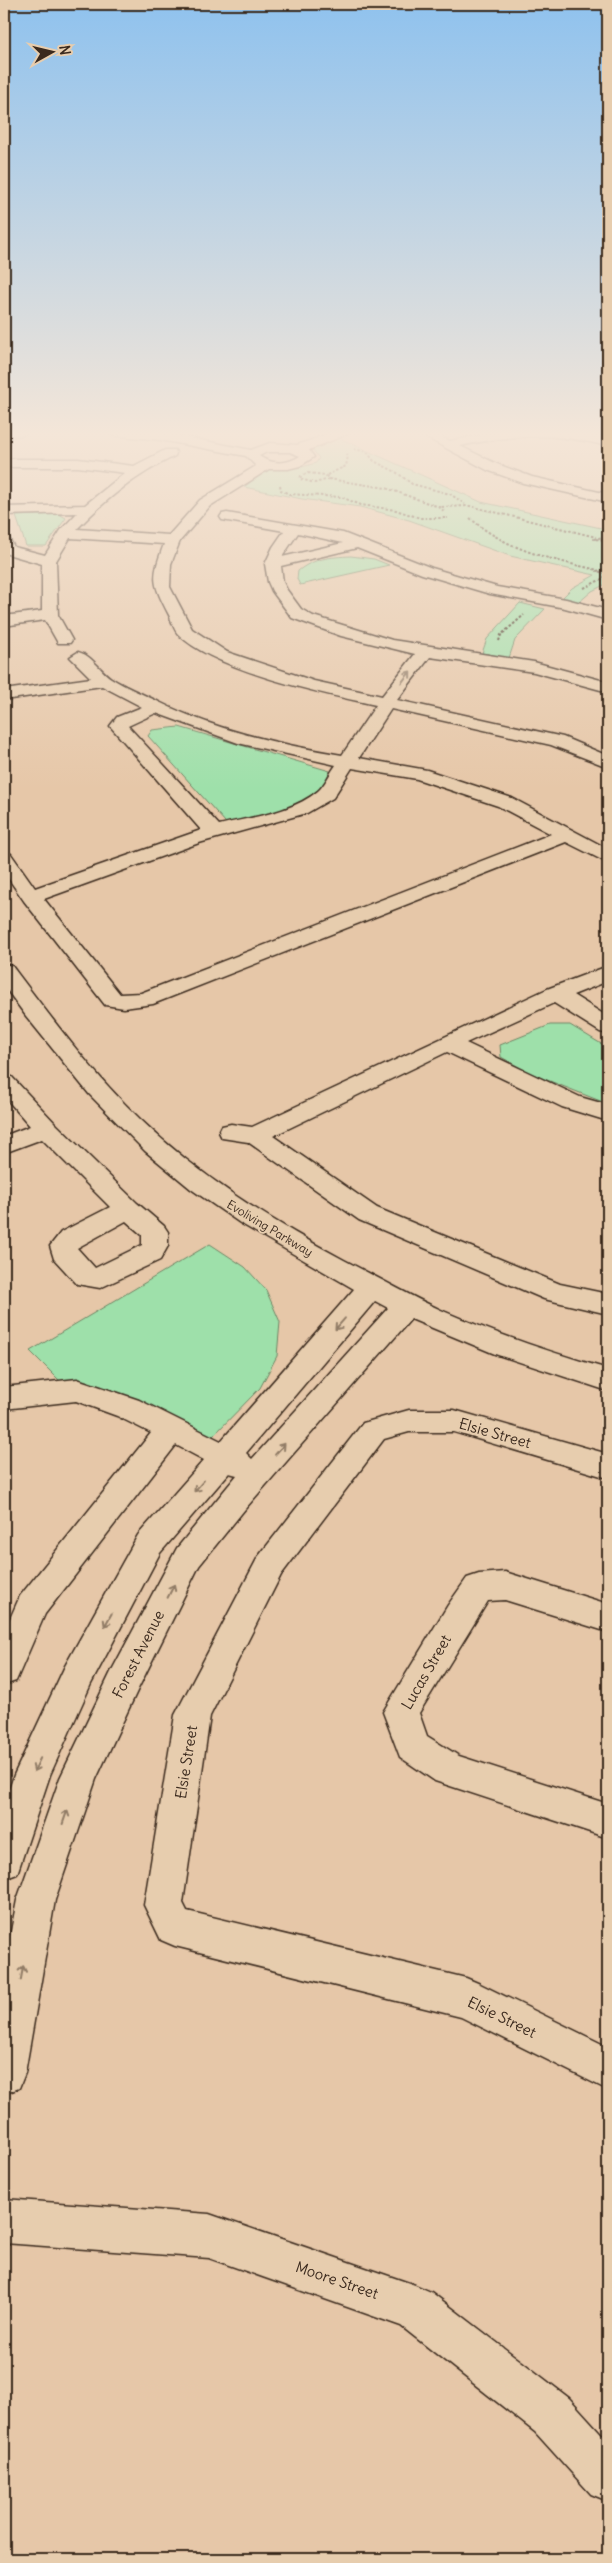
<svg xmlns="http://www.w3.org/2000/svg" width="612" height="2563" viewBox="0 0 612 2563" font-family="Delius,sans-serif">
<rect width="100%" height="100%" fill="#e6c7a8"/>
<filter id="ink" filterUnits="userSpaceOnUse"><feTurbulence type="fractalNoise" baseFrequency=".02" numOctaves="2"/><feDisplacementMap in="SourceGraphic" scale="10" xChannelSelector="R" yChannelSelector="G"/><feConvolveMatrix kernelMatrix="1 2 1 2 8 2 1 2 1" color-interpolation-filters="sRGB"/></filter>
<g filter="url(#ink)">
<g fill="#9ee0aa" stroke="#6c8564">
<polygon points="339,438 481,502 601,528 608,525 608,583 592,591 578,603 561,599 572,588 595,575 510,556 409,520 360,507 302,499 244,487 270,468 302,467 316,463 319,458 312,449"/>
<polygon points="59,514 66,518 46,546 26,546 16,516"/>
<path d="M351,556L374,559L389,565L300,585L297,579L298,571C314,558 330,557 351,556Z"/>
<polygon points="520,603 545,609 515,640 509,658 482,653 487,639"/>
<polygon points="179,727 330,771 316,800 235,825 226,823 148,736 152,730"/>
<polygon points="550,1025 570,1025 608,1048 608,1104 532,1074 501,1057 500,1045"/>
<polygon points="210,1244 245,1267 266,1290 280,1322 277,1356 260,1388 210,1439 71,1392 30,1351"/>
</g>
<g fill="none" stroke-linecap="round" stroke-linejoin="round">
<defs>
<g id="minor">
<polygon points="4,431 29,431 23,435 4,436"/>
<path d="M106,431L160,432L251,450L270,443L297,445L337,431H354L309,450L314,457L300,466L288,469H269L210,506L180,541L171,564L170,587L192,629L227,652L314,681L382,696L415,654L341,636L292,618L272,591L268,582L265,564L273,547L284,531L222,520L220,517L222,514L227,513L343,533L432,568L497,587L566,599L608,610V620L565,608L490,594L422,574L357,548L281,566L283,582L287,590L301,609L313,616L392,640L534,662L608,682V692L534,672L430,657L397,700L563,737L608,756V767L551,745L391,709L359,758L427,770L512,798L608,849V863L566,842L153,1004L124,1008L105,1005L24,901L4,872V852L11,854L35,888L201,830L110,726L117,717L142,707L102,686L4,700V690L91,678L70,657L78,652C92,655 99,670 111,678C125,687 143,694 159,702C215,730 281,745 342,755L376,705C325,694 216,671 179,635C174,631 172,621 169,615C152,582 151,579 164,544L70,538L56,561L58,615L72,640L70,643H58L45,620L4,626V616L42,611V564L4,553V537L9,538L14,547L45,555L61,530L77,513L4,515V507L85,505L125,473L78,467H4V459H78L134,466L165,450H175L176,453L175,456C135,476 108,497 77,529L169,535L200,500L256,466L246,456L160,440L112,435ZM267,452H290L300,456C288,464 271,465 259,456ZM298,533L343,543L282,557ZM156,713L238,743L336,765C330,773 325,785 318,791C292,813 251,817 219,825L128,726ZM352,768L417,779L498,806L551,834L141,993L120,994L44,899L199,843L307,813L333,798Z"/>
<path d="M414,431H429L450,441L501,431H577L608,438V446C551,432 517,434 460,446L497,464L532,477L608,494V502L523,483L487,470Z"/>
<path d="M4,964L12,966C52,1019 92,1073 140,1119C200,1177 271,1221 344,1260C377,1277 408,1295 441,1310C496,1334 552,1353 608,1369V1391L495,1354L411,1319L245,1509L199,1566L138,1689L96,1779L55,1900L25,2073L19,2088L4,2094V1967L17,1900L60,1778L112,1670L177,1548L237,1475L229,1473L160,1553L91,1684L50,1775L17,1874L4,1879V1805L14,1775L65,1666L138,1535L204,1460L176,1445L45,1614L16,1681L4,1685V1632L20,1596L151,1433L117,1416L76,1401L4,1409V1387L77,1379L139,1400L221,1441L354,1289L240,1223L191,1189L145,1151L89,1094L26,1016L4,986ZM375,1301L388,1308L252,1459L246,1453Z"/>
<polygon points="608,966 608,981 573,995 608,1017 608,1034 600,1032 554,1003 466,1043 580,1097 608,1105 608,1121 562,1107 447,1052 273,1136 377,1208 560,1284 608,1294 608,1314 544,1299 359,1220 248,1142 222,1138 219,1132 222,1126 231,1124 252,1127 547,989"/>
<path d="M4,1075L12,1077L55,1123L137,1203L164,1226L168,1232V1246L160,1260L100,1288L77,1284L54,1259L50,1246L61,1232L110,1207L42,1139L4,1153V1136L30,1126L4,1096ZM126,1221L142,1235V1245L95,1268L77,1248Z"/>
<polygon points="409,1410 454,1410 608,1454 608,1478 454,1432 409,1432 384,1439 281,1575 210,1716 183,1903 187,1911 466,1978 480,1984 608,2047 608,2090 461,2017 175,1946 161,1940 144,1905 175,1715 258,1557 363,1423"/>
<polygon points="505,1572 608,1604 608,1632 505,1600 488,1601 419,1713 427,1736 459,1756 608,1804 608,1838 435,1781 400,1757 383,1712 448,1605 467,1578 479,1574"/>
<polygon points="4,2199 209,2214 415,2285 431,2292 569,2398 608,2441 608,2501 591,2494 535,2432 401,2326 209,2258 4,2243"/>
</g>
</defs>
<use href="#minor" stroke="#3b2a1e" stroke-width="3"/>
<g stroke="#3b2a1e" stroke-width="2" stroke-dasharray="2.5 2" stroke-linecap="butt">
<polyline points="354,449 367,452 374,461 396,472 412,484 450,494 465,504"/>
<polygon points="308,473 325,475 329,479 315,483 300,479 301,476"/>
<polyline points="327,475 346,466 348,456 345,452"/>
<polyline points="329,479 386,488 439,507"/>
<polyline points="280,485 281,490 289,494 341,497 361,505 396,510 420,518 448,518"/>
<polyline points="444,511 439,507 470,506 596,537"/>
<path d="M470,518C506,550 552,560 598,570"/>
<polygon points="603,537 607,540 594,539"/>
<polyline points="608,568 597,571 608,574"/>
<polyline points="584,588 604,578 606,574"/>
<polyline points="499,641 501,635 524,615"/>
</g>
<use href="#minor" fill="#e7cdae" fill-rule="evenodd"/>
</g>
<defs><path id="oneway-shaft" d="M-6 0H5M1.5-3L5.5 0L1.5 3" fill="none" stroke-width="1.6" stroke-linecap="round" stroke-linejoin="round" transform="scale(1.25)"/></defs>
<g stroke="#917c66">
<use href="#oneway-shaft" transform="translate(406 677) rotate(-52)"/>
<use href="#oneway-shaft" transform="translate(340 1324) rotate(131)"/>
<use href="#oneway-shaft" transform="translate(280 1449) rotate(-49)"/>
<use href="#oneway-shaft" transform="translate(199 1486) rotate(131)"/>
<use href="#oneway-shaft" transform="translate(171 1591) rotate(-63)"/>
<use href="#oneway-shaft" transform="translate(108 1620) rotate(119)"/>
<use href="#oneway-shaft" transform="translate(37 1765) rotate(115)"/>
<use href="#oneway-shaft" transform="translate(65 1817) rotate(-71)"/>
<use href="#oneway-shaft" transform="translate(22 1973) rotate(-80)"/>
</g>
</g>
<linearGradient id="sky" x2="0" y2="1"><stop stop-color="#8fc2ee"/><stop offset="0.55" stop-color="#f4e6d8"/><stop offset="1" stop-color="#f4e6d8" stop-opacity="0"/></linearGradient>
<rect width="612" height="789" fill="url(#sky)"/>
<g text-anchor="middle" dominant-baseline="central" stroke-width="4" stroke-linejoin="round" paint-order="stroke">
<g font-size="12" fill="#3b2a1e" stroke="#e7cdae">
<text transform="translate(270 1228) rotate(31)">Evoliving Parkway</text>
</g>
<g font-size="15" fill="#3b2a1e" stroke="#e7cdae">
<text transform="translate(495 1433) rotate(16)">Elsie Street</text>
<text transform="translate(138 1654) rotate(-63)">Forest Avenue</text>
<text transform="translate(426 1672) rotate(-60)">Lucas Street</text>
<text transform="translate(186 1762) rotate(-81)">Elsie Street</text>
<text transform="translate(502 2017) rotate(26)">Elsie Street</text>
<text transform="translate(337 2280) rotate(19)">Moore Street</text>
</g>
</g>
<rect width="612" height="2563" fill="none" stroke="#e7cdae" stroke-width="20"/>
<rect x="10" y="10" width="592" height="2543" fill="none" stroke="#3b2a1e" stroke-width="2" filter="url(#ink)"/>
<g transform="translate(52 52) rotate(82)" stroke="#e7cdae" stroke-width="4" paint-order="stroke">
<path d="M0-4L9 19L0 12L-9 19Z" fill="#3b2a1e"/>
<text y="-8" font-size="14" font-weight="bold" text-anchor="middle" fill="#3b2a1e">N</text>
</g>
</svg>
